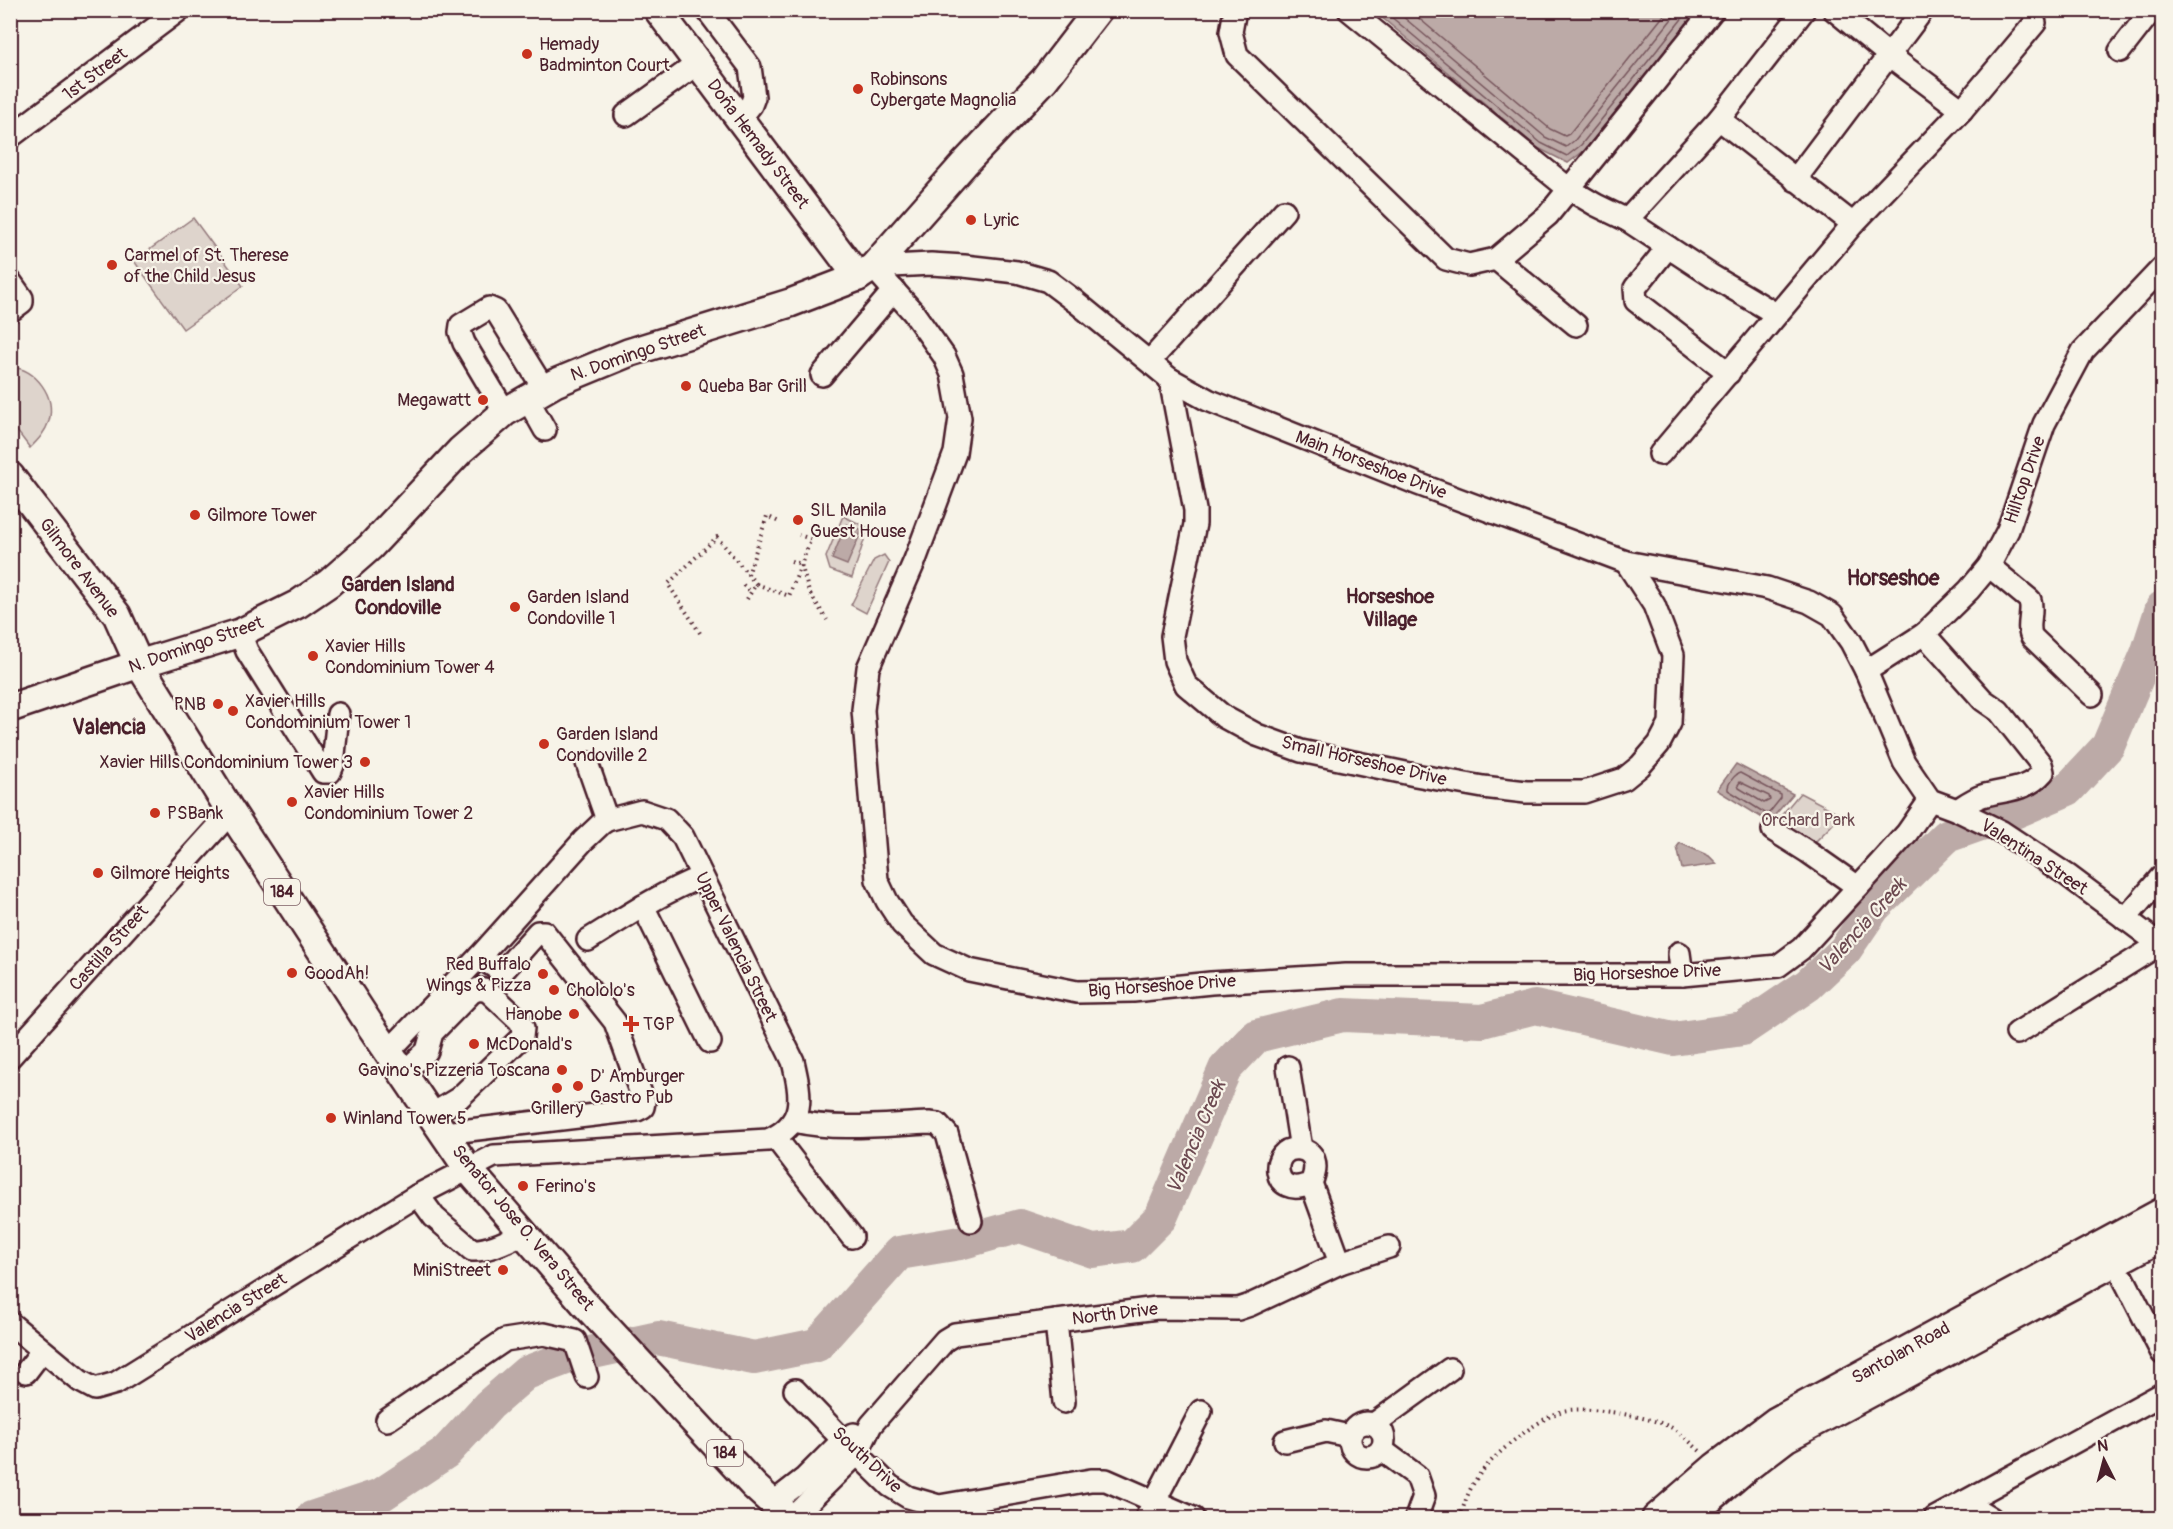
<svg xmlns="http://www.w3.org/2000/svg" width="2173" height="1529" viewBox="0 0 2173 1529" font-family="Pangolin,sans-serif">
<rect width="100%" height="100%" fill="#f7f3e8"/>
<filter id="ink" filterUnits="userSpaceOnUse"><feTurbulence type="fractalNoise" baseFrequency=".0167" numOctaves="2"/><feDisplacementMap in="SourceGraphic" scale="12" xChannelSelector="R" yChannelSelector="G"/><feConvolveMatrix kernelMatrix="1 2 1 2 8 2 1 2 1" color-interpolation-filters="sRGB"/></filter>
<g filter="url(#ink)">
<g fill="#ded4cc" stroke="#947a7c" stroke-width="1.5">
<polygon points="193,218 243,286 183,329 134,261"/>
<path d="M11,367C36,369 56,396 49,421C45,433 38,440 30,448L11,423Z"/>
<polygon points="843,516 868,528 852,578 830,570 826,557"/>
<polygon points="884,555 889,562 866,613 851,605 874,560"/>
<polygon points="1800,793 1842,815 1810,847 1774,824"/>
</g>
<g fill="#bcaaa7" stroke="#8e7275" stroke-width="1.5">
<polygon points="1374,11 1697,11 1585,150 1568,163 1538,148"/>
<polygon points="846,524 862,530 847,565 832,559"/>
<polygon points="1736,764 1793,794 1769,822 1717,790"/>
<polygon points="1680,843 1709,856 1717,864 1682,869 1677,847"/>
</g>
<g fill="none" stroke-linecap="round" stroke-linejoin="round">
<g stroke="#78575d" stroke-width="1.5">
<polyline points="1383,10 1541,143 1567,156 1581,145 1689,10"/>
<polyline points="1395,10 1545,137 1566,147 1575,140 1679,10"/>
<polyline points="1409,10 1550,129 1565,136 1569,134 1668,10"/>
<path d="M1740,773L1781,795V798L1769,813H1765L1728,790C1727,784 1735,774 1740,773Z"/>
<polygon points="1740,782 1769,796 1770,800 1764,803 1739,788 1738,785"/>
</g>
<polyline stroke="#bcaaa7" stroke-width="34" points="312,1518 381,1495 446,1452 489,1405 526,1373 566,1358 658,1338 754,1358 817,1345 899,1253 960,1243 1020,1226 1093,1251 1132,1246 1161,1217 1225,1069 1256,1036 1343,1015 1482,1021 1535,1007 1673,1039 1743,1029 1808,985 1845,950 1874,907 1947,836 2017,811 2068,789 2108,746 2147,654 2162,608"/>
<defs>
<g id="minor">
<polyline points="707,10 750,67 754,97 751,105 739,120"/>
<polyline points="1235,10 1231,32 1237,55 1446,259 1469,265 1496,259 1548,215 1569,189 1596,205 1627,220 1712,276 1776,314"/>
<polyline points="1349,10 1569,189 1713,10"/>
<polyline points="1834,10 1890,56 1962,110"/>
<polyline points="2120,51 2152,10"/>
<polyline points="626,115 697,64"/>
<polyline points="1719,119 1853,224"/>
<polyline points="10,137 179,10"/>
<polyline points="1795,180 1923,10"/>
<polyline points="1627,220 1719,119 1804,10"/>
<polyline points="1668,247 1635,288 1636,301 1729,373"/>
<polyline points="1496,259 1576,325"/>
<polyline points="873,267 913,312 944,356 952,374 960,418 955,453 915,560 868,668 863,710 877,880 887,901 902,924 934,954 969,970 1077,992 1133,991 1211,983 1346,975 1682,975 1778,966 1801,949 1869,875 1907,833 1930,800"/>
<polyline points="873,267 931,264 964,266 1017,272 1048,281 1076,302 1170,379 1208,400 1418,484 1626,562 1767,588 1809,602 1832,615 1851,642 1866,671 1904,762 1930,800 1957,810 2002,832 2067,875 2162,946"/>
<polyline points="10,281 22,298 22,302 10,311"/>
<polyline points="1150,361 1284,211"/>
<polyline points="822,375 894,290"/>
<polyline points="1170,379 1195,510 1195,524 1172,636 1175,661 1186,685 1224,717 1257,735 1301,751 1415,775 1483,787 1526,792 1584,792 1624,779 1640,766 1659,744 1670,723 1673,655 1654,605 1626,562"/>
<polyline points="527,398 545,430"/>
<polyline points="505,412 464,343 460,332 461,325 489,308 496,311 544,389"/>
<polyline points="1660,454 1853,224 1962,110 2035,23"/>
<path d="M1989,566L2030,600C2034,612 2026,626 2032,637L2092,695"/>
<polyline points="240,633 247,651 323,772 330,772 333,765 338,714"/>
<path d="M1924,634L1983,700L1999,711L2041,764L2043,772C2026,792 2005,789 1982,796C1973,799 1965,805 1957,810"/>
<polyline points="1866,671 1924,634 1969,590 1989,566 2008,530 2044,424 2083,351 2162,268"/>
<polyline points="587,763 607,820"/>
<polyline points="1773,830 1808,852 1858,887"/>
<polyline points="643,906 710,1042"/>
<polyline points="2125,919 2162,876"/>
<path d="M588,940C625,917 661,893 701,877"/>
<polyline points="1679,953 1682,975"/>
<polyline points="2017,1033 2160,944"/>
<polyline points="10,1057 231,812"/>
<polyline points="1288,1067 1301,1149"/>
<polyline points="403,1073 427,1051 432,1033 472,992 479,989 488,991 520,1021 523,1028 522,1037 459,1098 431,1115"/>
<path d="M794,1121C838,1131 884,1125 929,1123L938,1124L947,1134L971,1221"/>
<polyline points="444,1133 637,1110 643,1107 644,1102 615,1022 544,932 538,932 503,971 501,971 479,957"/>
<polyline points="775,1137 852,1237"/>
<path d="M1311,1183C1270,1203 1268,1144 1300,1149C1318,1152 1317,1170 1311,1183L1340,1263"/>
<path d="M418,1195L434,1217L472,1250C489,1251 509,1240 524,1233"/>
<polyline points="2124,1279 2162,1353"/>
<polyline points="1056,1321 1064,1402"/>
<path d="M10,1323L80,1381L95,1389L116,1383L418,1195L494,1156L768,1140C807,1123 801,1096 793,1061L683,837L666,819L642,811L607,820L601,824L583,841L479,957L389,1051"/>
<polyline points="26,1372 42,1351"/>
<polyline points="795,1390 843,1440 890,1486 908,1497 939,1506 1091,1480 1106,1480 1193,1518"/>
<polyline points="387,1420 505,1340 544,1334 575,1341 587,1377"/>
<circle cx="1367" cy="1440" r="17"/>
<polyline points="1374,1424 1450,1369"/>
<polyline points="1285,1441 1326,1431 1349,1436"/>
<polyline points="1382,1450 1417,1476 1424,1496 1416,1518"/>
<polyline points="774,1502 805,1478 843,1440 854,1434"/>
<polyline points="1965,1502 1991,1518"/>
<polyline points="792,1518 857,1454 871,1425 945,1340 955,1334 1157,1308 1238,1309 1250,1305 1340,1263 1389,1247"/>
<polyline points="1146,1518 1201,1411"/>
<polyline points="1935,1518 2162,1394"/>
</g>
<g id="major">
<polyline points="658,10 858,277"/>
<polyline points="10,476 117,615 139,664 231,812 370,1025 468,1169 583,1302 754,1486 789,1518"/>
<polyline points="10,708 139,664 240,633 298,604 329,583 370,547 461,450 505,412 555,383 628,353 790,303 858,277 873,267 964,164 1044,80 1098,10"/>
<polyline points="1656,1518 1715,1467 1776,1421 2162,1212"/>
<polyline points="1688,1518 1744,1470 1786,1438 2162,1237"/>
</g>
</defs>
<use href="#minor" stroke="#4a1f2b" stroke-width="26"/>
<use href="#major" stroke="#4a1f2b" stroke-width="32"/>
<g stroke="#4a1f2b" stroke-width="4" stroke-dasharray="1.5 4.5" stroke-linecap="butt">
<polyline points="791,561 801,564 809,592 827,620"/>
<polyline points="748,575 767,516 779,522"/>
<polyline points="743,585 751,592"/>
<polyline points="747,599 756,584 789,596 811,539 799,535"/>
<polyline points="700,633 668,584 717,537 756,584"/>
<path d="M1460,1518C1463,1508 1466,1498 1471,1488C1483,1462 1532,1422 1560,1412C1579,1404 1654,1417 1672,1428C1682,1434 1691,1443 1700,1451"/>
</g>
<use href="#minor" stroke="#f7f3e8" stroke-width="21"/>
<use href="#major" stroke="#f7f3e8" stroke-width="27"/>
</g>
</g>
<g fill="#c8321e" stroke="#f7f3e8" stroke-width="2">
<circle cx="527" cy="54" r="6"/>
<circle cx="858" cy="89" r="6"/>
<circle cx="971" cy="220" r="6"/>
<circle cx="112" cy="265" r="6"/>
<circle cx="686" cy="386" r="6"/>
<circle cx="483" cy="400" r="6"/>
<circle cx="195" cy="515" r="6"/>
<circle cx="798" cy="520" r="6"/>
<circle cx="515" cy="607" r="6"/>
<circle cx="313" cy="656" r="6"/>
<circle cx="218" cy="704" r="6"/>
<circle cx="233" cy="711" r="6"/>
<circle cx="544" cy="744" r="6"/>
<circle cx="365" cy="762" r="6"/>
<circle cx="292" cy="802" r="6"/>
<circle cx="155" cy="813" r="6"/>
<circle cx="98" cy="873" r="6"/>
<circle cx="292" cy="973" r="6"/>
<circle cx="543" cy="974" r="6"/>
<circle cx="554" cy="990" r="6"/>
<circle cx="574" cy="1014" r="6"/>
<path d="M628 1015h6v6h6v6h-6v6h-6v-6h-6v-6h6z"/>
<circle cx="474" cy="1044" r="6"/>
<circle cx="562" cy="1070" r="6"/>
<circle cx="578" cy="1086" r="6"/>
<circle cx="557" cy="1088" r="6"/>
<circle cx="331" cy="1118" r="6"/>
<circle cx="523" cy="1186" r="6"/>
<circle cx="503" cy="1270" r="6"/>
</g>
<g text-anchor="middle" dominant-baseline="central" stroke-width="4.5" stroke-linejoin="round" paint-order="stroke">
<g fill="#f7f3e8" stroke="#7e5f64" stroke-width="1.5">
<rect x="264" y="879" width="36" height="26" rx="4.5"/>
<rect x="707" y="1440" width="36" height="26" rx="4.5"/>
</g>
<g font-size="16" font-weight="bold" fill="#4a1f2b">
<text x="282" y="892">184</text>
<text x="725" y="1453">184</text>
</g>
<g font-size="18" fill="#4a1f2b" stroke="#f7f3e8" text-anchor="start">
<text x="539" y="44">Hemady<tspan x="539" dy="21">Badminton Court</tspan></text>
<text x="870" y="79">Robinsons<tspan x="870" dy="21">Cybergate Magnolia</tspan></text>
<text x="983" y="220">Lyric</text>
<text x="124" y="255">Carmel of St. Therese<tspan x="124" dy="21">of the Child Jesus</tspan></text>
<text x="698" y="386">Queba Bar Grill</text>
<text x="471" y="400" text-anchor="end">Megawatt</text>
<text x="810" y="510">SIL Manila<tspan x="810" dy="21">Guest House</tspan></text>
<text x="207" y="515">Gilmore Tower</text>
<text x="527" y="597">Garden Island<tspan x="527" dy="21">Condoville 1</tspan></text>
<text x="325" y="646">Xavier Hills<tspan x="325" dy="21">Condominium Tower 4</tspan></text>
<text x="245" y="701">Xavier Hills<tspan x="245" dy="21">Condominium Tower 1</tspan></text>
<text x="206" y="704" text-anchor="end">PNB</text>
<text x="556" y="734">Garden Island<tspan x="556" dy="21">Condoville 2</tspan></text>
<text x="353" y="762" text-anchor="end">Xavier Hills Condominium Tower 3</text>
<text x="304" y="792">Xavier Hills<tspan x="304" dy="21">Condominium Tower 2</tspan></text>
<text x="167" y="813">PSBank</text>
<text x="110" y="873">Gilmore Heights</text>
<text x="531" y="964" text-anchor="end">Red Buffalo<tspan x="531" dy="21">Wings &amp; Pizza</tspan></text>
<text x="304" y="973">GoodAh!</text>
<text x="566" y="990">Chololo's</text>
<text x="562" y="1014" text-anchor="end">Hanobe</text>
<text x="643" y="1024">TGP</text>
<text x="486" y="1044">McDonald's</text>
<text x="550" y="1070" text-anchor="end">Gavino's Pizzeria Toscana</text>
<text x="590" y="1076">D' Amburger<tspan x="590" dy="21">Gastro Pub</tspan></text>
<text x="557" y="1108" text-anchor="middle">Grillery</text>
<text x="343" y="1118">Winland Tower 5</text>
<text x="535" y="1186">Ferino's</text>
<text x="491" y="1270" text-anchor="end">MiniStreet</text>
</g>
<g font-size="18" fill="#4a1f2b" stroke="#f7f3e8">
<text transform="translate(95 74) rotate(-37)">1st Street</text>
<text transform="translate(758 144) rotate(53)">Doña Hemady Street</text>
<text transform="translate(638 353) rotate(-19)">N. Domingo Street</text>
<text transform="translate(1371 465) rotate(21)">Main Horseshoe Drive</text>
<text transform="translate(2025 480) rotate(-71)">Hilltop Drive</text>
<text transform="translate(79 568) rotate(53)">Gilmore Avenue</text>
<text transform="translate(196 645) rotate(-19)">N. Domingo Street</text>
<text transform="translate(1364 761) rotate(13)">Small Horseshoe Drive</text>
<text transform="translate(2034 857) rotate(33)">Valentina Street</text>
<text transform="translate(736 947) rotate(64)">Upper Valencia Street</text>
<text transform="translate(109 948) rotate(-48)">Castilla Street</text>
<text transform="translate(1647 973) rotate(-2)">Big Horseshoe Drive</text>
<text transform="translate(1162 986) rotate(-4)">Big Horseshoe Drive</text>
<text transform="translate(523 1228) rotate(50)">Senator Jose O. Vera Street</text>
<text transform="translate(236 1308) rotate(-32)">Valencia Street</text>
<text transform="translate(1115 1314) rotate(-7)">North Drive</text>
<text transform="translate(1901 1353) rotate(-29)">Santolan Road</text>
<text transform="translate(867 1460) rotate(43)">South Drive</text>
</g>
<g font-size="18" fill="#6f4c53" stroke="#f7f3e8">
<text x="1808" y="820">Orchard Park</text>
</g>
<g font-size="20" font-weight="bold" fill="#4a1f2b" stroke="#f7f3e8">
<text x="398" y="584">Garden Island<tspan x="398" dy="23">Condoville</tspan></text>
<text x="1390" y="596">Horseshoe<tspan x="1390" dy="23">Village</tspan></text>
</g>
<g font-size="20" font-style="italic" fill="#6c4950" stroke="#f7f3e8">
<text transform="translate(1862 926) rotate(-48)">Valencia Creek</text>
<text transform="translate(1196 1137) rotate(-67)">Valencia Creek</text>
</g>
<g font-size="21" font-weight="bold" fill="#4a1f2b" stroke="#f7f3e8">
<text x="1893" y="578">Horseshoe</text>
<text x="109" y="727">Valencia</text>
</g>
</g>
<rect width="2173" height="1529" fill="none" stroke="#f7f3e8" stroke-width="36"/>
<rect x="18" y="18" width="2137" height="1493" fill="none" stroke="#4a1f2b" stroke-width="2" filter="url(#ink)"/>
<g transform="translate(2104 1460) rotate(354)" stroke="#f7f3e8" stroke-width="4.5" paint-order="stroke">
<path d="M0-4.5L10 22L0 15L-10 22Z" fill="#4a1f2b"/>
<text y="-9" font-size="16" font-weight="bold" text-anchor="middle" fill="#4a1f2b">N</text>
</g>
</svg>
